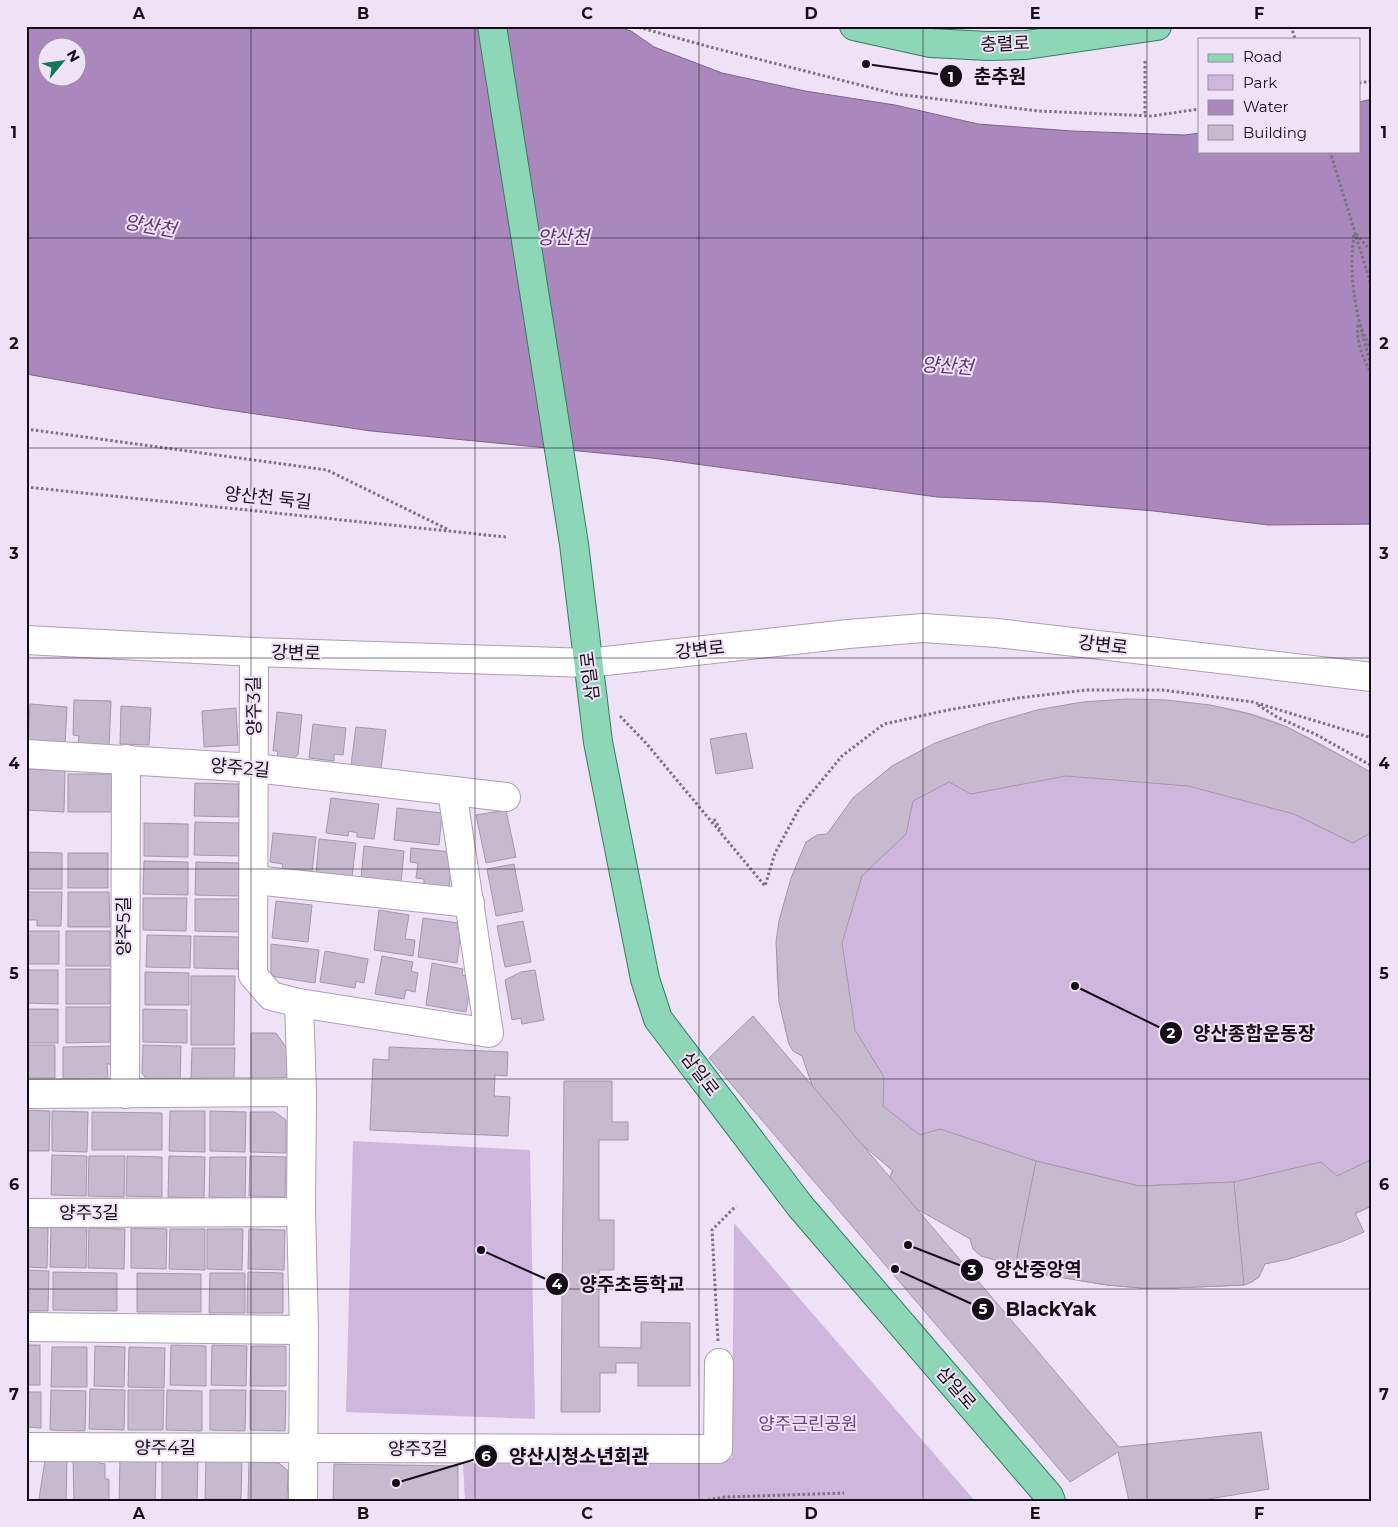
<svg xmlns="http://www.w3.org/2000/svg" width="1398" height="1527" viewBox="0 0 1398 1527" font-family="Montserrat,'Noto Sans KR',sans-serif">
<rect width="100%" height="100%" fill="#efe2f7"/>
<g fill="#cfb6dd">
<path d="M1127,699C1181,700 1238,704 1288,727C1316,740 1345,757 1372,773V1206L1265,1264C1260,1275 1256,1281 1244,1285L1141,1288L1107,1285L1047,1275L981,1256L973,1249L970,1239L885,1186L892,1170L852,1136L813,1088L802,1056C786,1047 787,1037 783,1021C768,957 779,901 806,842L827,834L853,798L892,766L935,743L988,724Z"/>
<polygon points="353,1141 530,1150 535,1419 346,1412"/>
<polygon points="734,1223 975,1501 465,1501 463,1464 732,1458"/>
</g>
<path fill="#aa87bc" stroke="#7d638a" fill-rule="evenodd" d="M26,26H614L631,31L654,47L722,73L805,91L895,105L978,124L1072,131L1185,135L1199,133V151H1359V102L1372,99V524L1268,525L1154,511L1048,502L937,497L652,458L371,431L215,408L26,374ZM48,48H78V78H48Z"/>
<g fill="#c7bacf" stroke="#a397aa">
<polygon points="1127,699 1166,700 1210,705 1250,714 1287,727 1351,761 1372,773 1372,832 1353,843 1294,814 1188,786 1066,776 971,794 949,782 913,801 906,834 862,876 842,943 855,1030 884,1077 883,1106 920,1135 940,1129 1036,1161 1139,1186 1234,1182 1321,1162 1337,1176 1372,1159 1372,1206 1355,1213 1364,1232 1341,1242 1289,1259 1265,1264 1259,1277 1252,1282 1244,1285 1172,1288 1141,1288 1107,1285 1047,1275 981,1256 973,1249 970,1239 910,1205 885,1186 893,1171 852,1136 832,1113 813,1088 802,1056 793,1051 789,1044 779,1002 776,942 779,921 791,878 806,842 817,835 827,834 853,798 892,766 935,743 988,724 1037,710 1082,702"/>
<polygon points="74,700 111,701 109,747 78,745 79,736 73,735"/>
<polygon points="30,704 67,707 65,746 28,743"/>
<polygon points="121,706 151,708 149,745 120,744"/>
<polygon points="236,708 238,745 204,747 202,711"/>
<polygon points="277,712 302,715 298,755 293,758 277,757 278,751 273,751"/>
<polygon points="313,724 346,728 343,755 334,754 334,761 309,758"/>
<polygon points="356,727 386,730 381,769 351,765"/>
<polygon points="746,733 753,768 716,774 710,739"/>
<polygon points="26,769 65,771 64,812 26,810"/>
<rect x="68" y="774" width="47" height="38"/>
<polygon points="195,783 239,784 238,817 194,816"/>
<polygon points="331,798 379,804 374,839 357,837 357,833 349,831 348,836 326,833"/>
<polygon points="397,808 442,813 439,845 394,840"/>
<polygon points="506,810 516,857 486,863 476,815"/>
<polygon points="195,822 239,823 239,856 194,855"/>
<polygon points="144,823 188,824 188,857 144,856"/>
<polygon points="273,833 316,837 312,872 282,869 283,864 270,862"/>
<polygon points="319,839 356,843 352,877 316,873"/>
<polygon points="364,846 404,851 401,883 361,878"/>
<polygon points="411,848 453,852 449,888 424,885 424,879 416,878 418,863 410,862"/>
<polygon points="26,852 62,853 62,889 26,889"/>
<rect x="68" y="853" width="40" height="35"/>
<polygon points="144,861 188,862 188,895 143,894"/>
<polygon points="196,862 240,863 239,896 195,895"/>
<polygon points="514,864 523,911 496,916 487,869"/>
<polygon points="26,892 62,892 61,926 37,926 37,920 26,920"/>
<polygon points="68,892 109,892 110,927 68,927"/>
<polygon points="143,898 187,898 186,931 143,930"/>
<polygon points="195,899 239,899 239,932 195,931"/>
<polygon points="276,901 312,905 308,942 272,938"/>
<polygon points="379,910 409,915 405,939 415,940 413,956 374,950"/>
<polygon points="423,918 458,923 457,929 461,930 457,963 418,957"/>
<polygon points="523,921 531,962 505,967 497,926"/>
<rect x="26" y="931" width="33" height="33"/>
<rect x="66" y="931" width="44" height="35"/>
<polygon points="147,935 191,936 190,968 146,967"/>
<polygon points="194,936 239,937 238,969 194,968"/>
<polygon points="271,944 319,950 315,983 271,976"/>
<polygon points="325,951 368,959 364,983 356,981 355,988 320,982"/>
<polygon points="382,956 413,962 411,971 418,973 415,992 406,990 404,999 375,994"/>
<polygon points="432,963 463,969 462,975 468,976 467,983 471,983 466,1012 426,1005"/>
<rect x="66" y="969" width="44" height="35"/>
<polygon points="26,970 58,970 58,1004 26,1003"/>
<polygon points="535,970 544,1020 522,1024 521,1018 512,1020 505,980 521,972"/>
<polygon points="145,972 189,973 189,1005 145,1005"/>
<polygon points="191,976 235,976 234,1045 191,1045"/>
<polygon points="66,1007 110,1007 110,1042 66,1043"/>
<rect x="26" y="1009" width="32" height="34"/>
<polygon points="143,1009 187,1010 187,1043 143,1042"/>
<polygon points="753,1016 1119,1447 1261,1432 1269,1489 1197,1501 1129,1501 1118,1452 1070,1482 709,1058"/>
<polygon points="251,1033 276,1033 290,1053 289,1072 281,1081 251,1081"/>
<polygon points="26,1045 55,1045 55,1078 29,1078 26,1074"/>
<polygon points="143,1045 181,1046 180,1083 149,1082 142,1073"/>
<polygon points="114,1046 114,1064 107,1064 108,1079 63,1080 63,1047"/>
<polygon points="389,1047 508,1052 507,1076 495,1075 494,1096 510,1097 508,1136 370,1130 373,1059 389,1060"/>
<polygon points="192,1048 235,1048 234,1079 191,1079"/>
<polygon points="564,1081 612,1081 612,1122 628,1122 628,1140 599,1140 599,1220 614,1220 614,1270 599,1270 599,1347 641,1348 641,1322 690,1323 690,1386 638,1386 638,1363 616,1363 616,1373 600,1373 600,1412 561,1412"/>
<polygon points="26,1110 50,1111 49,1151 26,1151"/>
<polygon points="52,1111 88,1112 87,1152 52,1151"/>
<polygon points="170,1111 205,1111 205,1152 169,1151"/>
<polygon points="210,1111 246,1112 245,1152 210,1151"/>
<polygon points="92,1112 162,1113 162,1150 92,1150"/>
<polygon points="250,1112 275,1112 286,1120 286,1153 250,1152"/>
<polygon points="52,1155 87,1156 86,1196 51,1195"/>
<polygon points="89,1156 125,1156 124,1197 88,1196"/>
<polygon points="127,1156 162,1157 162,1197 126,1196"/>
<polygon points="169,1156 205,1157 204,1198 168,1197"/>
<polygon points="250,1156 286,1157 285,1197 249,1196"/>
<polygon points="210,1157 246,1157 245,1198 209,1197"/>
<polygon points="1036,1161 1139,1186 1234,1182 1244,1285 1172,1288 1141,1288 1107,1285 1047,1275 1015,1267"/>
<polygon points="26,1227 48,1228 47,1268 26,1267"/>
<polygon points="51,1227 87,1228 86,1268 50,1267"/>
<polygon points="89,1228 125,1229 124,1269 88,1268"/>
<polygon points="131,1228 167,1229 166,1269 131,1268"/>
<polygon points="170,1229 205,1229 205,1270 169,1269"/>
<polygon points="207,1229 243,1229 242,1270 207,1269"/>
<polygon points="249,1229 285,1230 284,1270 248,1269"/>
<polygon points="26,1270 49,1271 48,1311 26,1311"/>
<polygon points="53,1272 117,1273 117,1311 53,1310"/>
<polygon points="248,1272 283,1273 283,1313 247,1313"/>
<polygon points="137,1273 201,1274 201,1312 137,1312"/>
<polygon points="210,1273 245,1273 245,1313 209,1313"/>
<rect x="26" y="1345" width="14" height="40"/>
<polygon points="171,1345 206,1346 206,1386 170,1385"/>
<polygon points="212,1345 247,1346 246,1386 211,1385"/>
<polygon points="95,1346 125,1347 124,1387 94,1386"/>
<polygon points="251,1346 286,1346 286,1386 250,1386"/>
<polygon points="52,1347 87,1347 87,1387 51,1387"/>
<polygon points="129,1347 165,1348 164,1388 128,1387"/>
<polygon points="90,1389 125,1390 124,1430 89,1429"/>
<polygon points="51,1390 86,1391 85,1431 50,1430"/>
<polygon points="128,1390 164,1390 163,1430 128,1430"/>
<polygon points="167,1390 202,1391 202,1431 166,1430"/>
<polygon points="210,1390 246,1390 245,1431 210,1430"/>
<polygon points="250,1390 286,1391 285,1431 250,1430"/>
<polygon points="26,1392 41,1392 41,1428 26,1427"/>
<polygon points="206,1459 242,1459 241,1499 205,1499"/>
<polygon points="45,1460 67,1460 66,1500 39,1499"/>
<polygon points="73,1460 99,1460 99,1463 105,1464 105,1479 109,1479 109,1500 74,1500"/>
<polygon points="120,1460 156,1460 155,1501 119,1500"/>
<polygon points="162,1460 198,1461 197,1501 162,1501"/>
<polygon points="249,1462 279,1463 288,1471 287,1501 248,1501"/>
<polygon points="334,1464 458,1466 458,1501 333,1501"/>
</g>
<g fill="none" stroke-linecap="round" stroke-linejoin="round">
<defs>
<g id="minor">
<polyline points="26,640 254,652 588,663 848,634 923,628 997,633 1372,677"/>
<polyline points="254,652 253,975 271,996 299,1003 489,1033 452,791"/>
<polyline points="26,754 255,768 506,797"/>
<polyline points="254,880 470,903"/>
<polyline points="299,1003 302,1092 301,1212 304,1330 303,1501"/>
<polyline points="26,1094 302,1092"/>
<polyline points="125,1094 126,759"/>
<polyline points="26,1213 301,1212"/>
<polyline points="26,1327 304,1330"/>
<polyline points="26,1447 718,1449 719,1363"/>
</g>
<g id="major">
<polyline points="492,26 574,544 598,742 645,979 658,1019 800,1206 1049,1496 1051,1501"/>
<polyline points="854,26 931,43 988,46 1026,45 1157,26"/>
</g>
</defs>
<use href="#minor" stroke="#ac9fb3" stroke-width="30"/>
<use href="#major" stroke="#327f60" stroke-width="30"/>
<g stroke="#7a727f" stroke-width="3" stroke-dasharray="2.5 2.5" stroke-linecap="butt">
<polyline points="634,26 710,47 896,94 1038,111 1152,116 1199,109"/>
<polyline points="1291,26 1295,39"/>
<polyline points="1145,61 1145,116"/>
<polyline points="1359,83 1372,81"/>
<polyline points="1330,151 1372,288"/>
<polyline points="1356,234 1372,252"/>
<path d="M1354,235C1347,284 1359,323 1372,369"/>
<path d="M1358,325C1356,343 1363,359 1372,374"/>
<polyline points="1360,325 1372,352"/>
<polyline points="26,429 327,470 449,530"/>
<polyline points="26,487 506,537"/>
<polyline points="1258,705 1277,717 1317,735 1372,766"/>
<polyline points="620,716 646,743 765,886 775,853 800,807 842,756 884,724 948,710 1018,698 1086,690 1163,690 1253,702 1372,738"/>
<polyline points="714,819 720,829"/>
<polyline points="718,1341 712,1230 736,1206"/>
<polyline points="703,1501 725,1497 844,1493"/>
</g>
<use href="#minor" stroke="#fff" stroke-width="28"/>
<use href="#major" stroke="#8ed6b8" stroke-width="28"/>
</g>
<path fill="none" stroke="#140f16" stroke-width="1" stroke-opacity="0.55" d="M251,26V1501M475,26V1501M699,26V1501M923,26V1501M1147,26V1501M26,238H1372M26,448H1372M26,658H1372M26,869H1372M26,1079H1372M26,1289H1372"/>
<g text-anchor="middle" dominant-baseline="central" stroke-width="4" stroke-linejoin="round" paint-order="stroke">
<g font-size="18" fill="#140f16" stroke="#efe2f7">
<text transform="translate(1005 44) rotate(-2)">충렬로</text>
<text transform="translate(268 498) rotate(6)">양산천 둑길</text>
<text transform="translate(1103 645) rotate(7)">강변로</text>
<text transform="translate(700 650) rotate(-6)">강변로</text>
<text transform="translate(296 653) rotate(2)">강변로</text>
<text transform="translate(590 676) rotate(-97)">삼일로</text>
<text transform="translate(254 706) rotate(-91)">양주3길</text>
<text transform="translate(240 768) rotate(5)">양주2길</text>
<text transform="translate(124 926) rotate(-90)">양주5길</text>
<text transform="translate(700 1074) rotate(53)">삼일로</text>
<text x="89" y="1213">양주3길</text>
<text transform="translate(956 1388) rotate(49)">삼일로</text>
<text x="165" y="1448">양주4길</text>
<text x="418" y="1449">양주3길</text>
</g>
<g font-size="18" fill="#6c3f82" stroke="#efe2f7">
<text x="808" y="1424">양주근린공원</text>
</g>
<g font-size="19" font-style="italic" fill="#613476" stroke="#efe2f7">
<text transform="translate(150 226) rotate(10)">양산천</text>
<text x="563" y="237">양산천</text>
<text transform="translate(947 366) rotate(4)">양산천</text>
</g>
</g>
<path fill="none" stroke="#140f16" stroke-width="2" d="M866 64L951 76M1075 986L1171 1033M908 1245L972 1270M481 1250L557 1284M895 1269L983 1309M396 1483L486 1456"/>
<g fill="#140f16" stroke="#efe2f7" stroke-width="2">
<circle cx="866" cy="64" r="5"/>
<circle cx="1075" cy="986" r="5"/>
<circle cx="908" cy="1245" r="5"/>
<circle cx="481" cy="1250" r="5"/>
<circle cx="895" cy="1269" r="5"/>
<circle cx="396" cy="1483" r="5"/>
<circle cx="951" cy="76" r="12"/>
<circle cx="1171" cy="1033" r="12"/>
<circle cx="972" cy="1270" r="12"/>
<circle cx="557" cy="1284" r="12"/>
<circle cx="983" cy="1309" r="12"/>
<circle cx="486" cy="1456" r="12"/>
</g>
<g font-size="15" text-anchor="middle" font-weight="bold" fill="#fff">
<text x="951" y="82">1</text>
<text x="1171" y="1038">2</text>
<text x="972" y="1275">3</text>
<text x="557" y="1289">4</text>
<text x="983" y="1314">5</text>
<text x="486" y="1461">6</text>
</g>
<g font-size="19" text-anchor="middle" font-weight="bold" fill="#140f16" stroke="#efe2f7" stroke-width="4" stroke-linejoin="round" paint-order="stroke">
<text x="1000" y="83">춘추원</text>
<text x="1254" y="1040">양산종합운동장</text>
<text x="1038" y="1276">양산중앙역</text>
<text x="632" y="1291">양주초등학교</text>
<text x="1051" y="1316">BlackYak</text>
<text x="579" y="1463">양산시청소년회관</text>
</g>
<rect width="1398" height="1527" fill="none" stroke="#efe2f7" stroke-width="55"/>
<rect x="1198" y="38" width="162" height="115" fill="#efe2f7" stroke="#978e9d"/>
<rect x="1208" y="54" width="25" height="8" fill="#8ed6b8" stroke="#978e9d"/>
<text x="1243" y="62" font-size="15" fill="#140f16">Road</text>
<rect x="1208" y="75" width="25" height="15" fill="#cfb6dd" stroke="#978e9d"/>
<text x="1243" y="88" font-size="15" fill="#140f16">Park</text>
<rect x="1208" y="100" width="25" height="15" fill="#aa87bc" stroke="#978e9d"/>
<text x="1243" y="112" font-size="15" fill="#140f16">Water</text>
<rect x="1208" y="125" width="25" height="15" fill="#c7bacf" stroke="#978e9d"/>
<text x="1243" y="138" font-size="15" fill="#140f16">Building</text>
<g transform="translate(62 62) rotate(61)"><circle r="24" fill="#efe2f7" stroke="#978e9d"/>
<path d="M0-4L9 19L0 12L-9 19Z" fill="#107953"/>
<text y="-8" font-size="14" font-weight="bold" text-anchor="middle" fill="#140f16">N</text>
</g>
<rect x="28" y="28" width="1342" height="1472" fill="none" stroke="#140f16" stroke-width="2"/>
<g font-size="16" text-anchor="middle" font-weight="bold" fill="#140f16">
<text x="139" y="19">A</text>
<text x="363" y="19">B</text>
<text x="587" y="19">C</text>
<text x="811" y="19">D</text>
<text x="1035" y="19">E</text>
<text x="1259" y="19">F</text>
<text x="14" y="138">1</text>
<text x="1384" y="138">1</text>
<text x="14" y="349">2</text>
<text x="1384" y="349">2</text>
<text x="14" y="559">3</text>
<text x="1384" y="559">3</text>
<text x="14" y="769">4</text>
<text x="1384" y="769">4</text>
<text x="14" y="979">5</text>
<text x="1384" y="979">5</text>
<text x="14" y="1190">6</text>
<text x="1384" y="1190">6</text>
<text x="14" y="1400">7</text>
<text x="1384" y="1400">7</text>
<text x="139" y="1519">A</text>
<text x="363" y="1519">B</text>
<text x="587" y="1519">C</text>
<text x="811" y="1519">D</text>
<text x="1035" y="1519">E</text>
<text x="1259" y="1519">F</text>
</g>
</svg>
